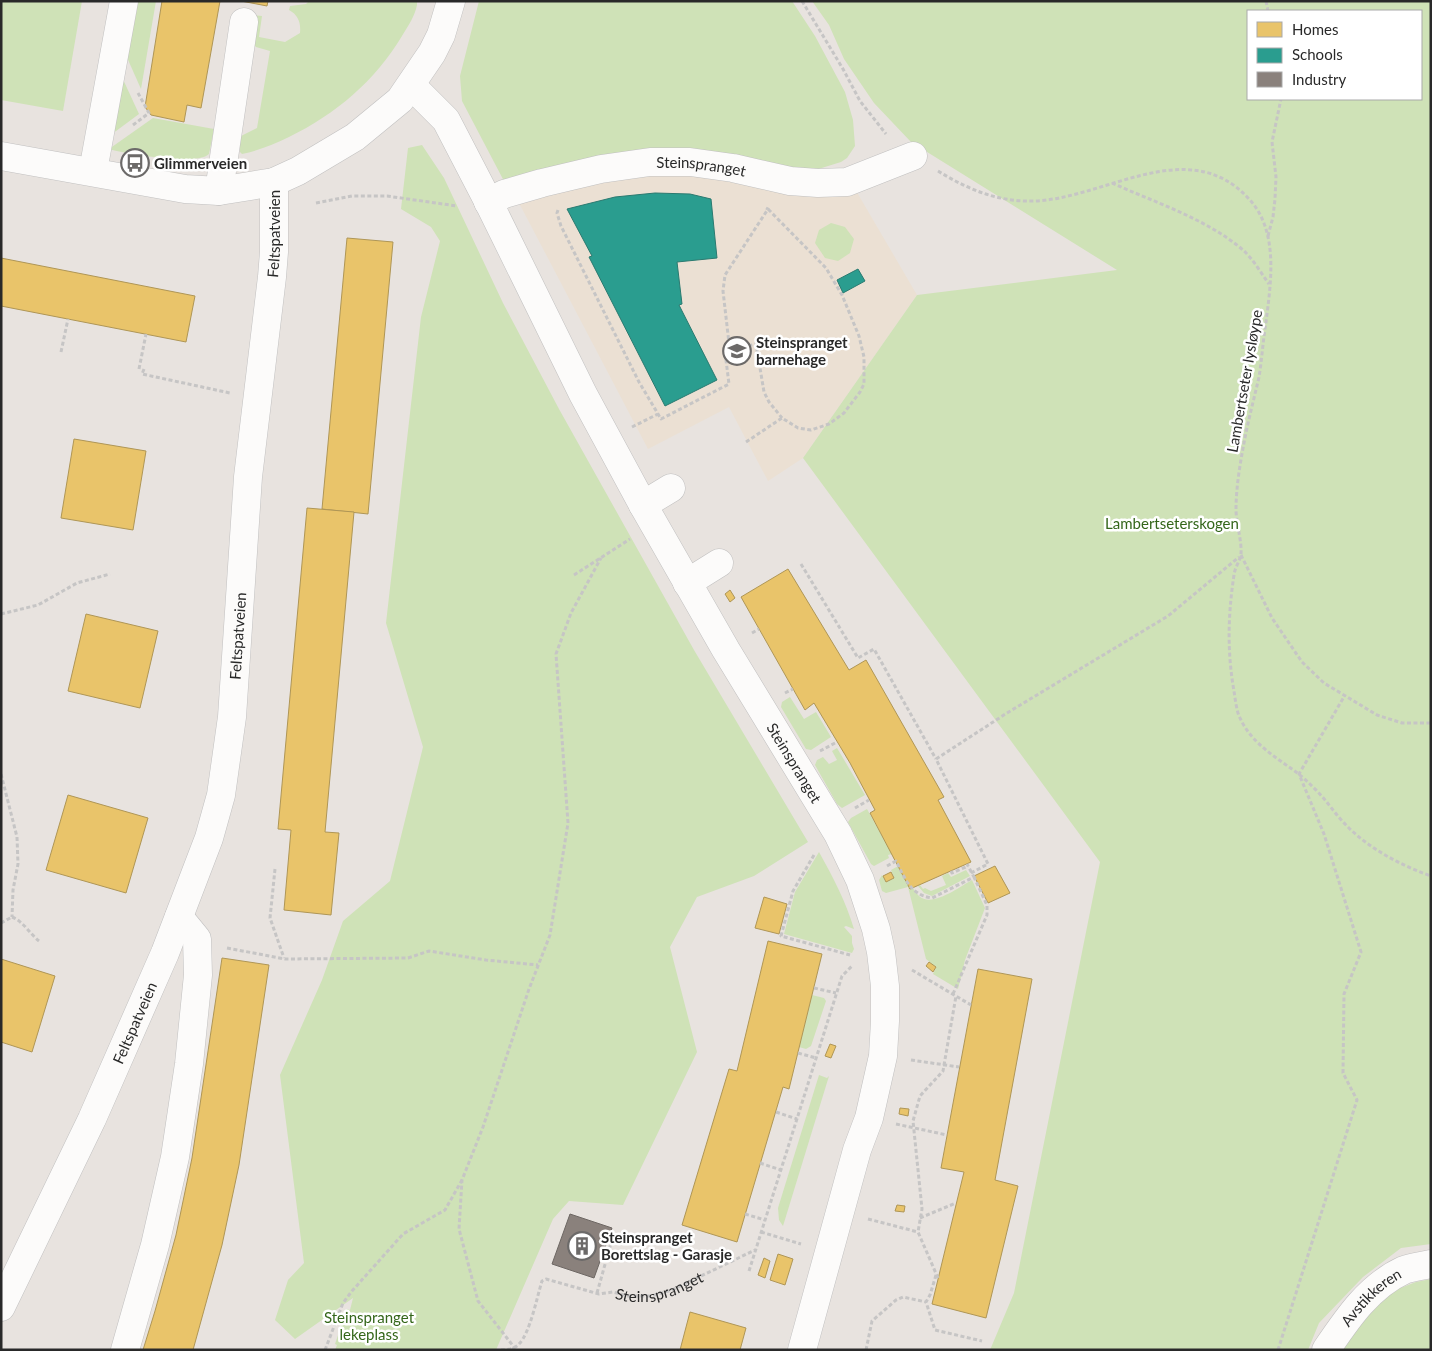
<svg xmlns="http://www.w3.org/2000/svg" width="1432" height="1351" viewBox="0 0 1432 1351" font-family="Lato,sans-serif">
<rect width="100%" height="100%" fill="#e8e3df"/>
<polygon fill="#ebe0d3" points="690,169 855,189 917,295 803,458 768,481 729,407 648,449 519,203 605,176"/>
<g fill="#cfe2b7" fill-rule="evenodd">
<polygon points="1,1 82,1 63,111 1,100"/>
<polygon points="134,1 156,1 141,89 125,53"/>
<path d="M309,1H417V5C415,16 408,26 402,36C375,81 336,114 289,137C274,144 258,151 242,154L240,152L239,137L257,128L270,51L256,47L252,43L250,15L262,16L259,37L285,42L300,33C301,22 298,15 289,10L290,6L306,4Z"/>
<polygon points="479,1 792,1 815,36 845,92 853,120 855,146 847,158 841,162 812,171 721,160 505,183 462,101 460,76"/>
<path d="M812,1H1431V1244L1401,1248L1363,1277L1319,1323L1308,1350H990L1014,1293L1100,862L803,458L917,295L1117,270L911,142L874,103L844,59L829,25ZM1248,11H1421V99H1248Z"/>
<polygon points="121,75 139,114 112,134"/>
<path d="M153,118L214,129L209,154C197,166 126,154 109,149Z"/>
<polygon points="422,145 444,178 503,303 559,409 694,650 808,842 754,876 697,897 670,947 697,1052 623,1205 569,1201 553,1219 496,1350 335,1350 337,1345 335,1344 347,1309 350,1310 353,1298 295,1339 275,1320 288,1280 304,1263 280,1075 322,980 343,921 390,881 423,747 386,623 421,317 440,241 431,227 401,209 408,148"/>
<polygon points="831,223 845,227 854,239 850,253 838,261 825,258 815,243 819,230"/>
<polygon points="790,697 804,719 816,712 831,737 811,750 806,749 781,707 782,702"/>
<polygon points="837,748 865,795 842,808 837,804 815,765 817,760 823,757 829,764 837,760 832,751"/>
<polygon points="867,809 892,854 888,855 889,858 874,866 871,864 848,822 851,818"/>
<path d="M819,852C833,877 846,902 854,929L846,926L844,927L852,936V943L854,949L852,953L784,934L795,892Z"/>
<path d="M902,864C907,874 911,888 919,896C932,908 959,887 972,880L985,908L965,960L958,989L933,974L936,967L926,959L908,887L886,893L882,891L879,880L882,875L886,882L894,878L891,870Z"/>
<polygon points="966,870 970,876 932,896 924,893 918,886 920,885 923,889 925,888 931,891 946,885 942,876 948,873 951,877"/>
<polygon points="812,995 824,998 826,1001 811,1046 806,1049 799,1047"/>
<polygon points="819,1075 827,1078 829,1076 783,1226 779,1220 778,1208"/>
<polygon points="1431,1279 1431,1350 1341,1350 1351,1335 1390,1292 1416,1282"/>
</g>
<g fill="#e9c46a" stroke="#af9656">
<polygon points="162,1 220,1 201,108 187,105 184,122 151,115 145,107"/>
<polygon points="241,1 268,1 267,6"/>
<polygon points="347,238 393,242 368,514 322,509"/>
<polygon points="1,258 195,296 186,342 1,306"/>
<polygon points="74,439 146,451 133,530 61,518"/>
<polygon points="307,508 354,512 325,832 339,833 331,915 284,910 291,830 278,829"/>
<polygon points="788,569 849,670 866,660 944,797 938,800 971,862 910,889 870,813 875,810 850,763 814,703 805,710 741,597"/>
<polygon points="730,590 735,598 730,602 725,594"/>
<polygon points="86,614 158,631 140,708 68,691"/>
<polygon points="68,795 148,818 126,893 46,870"/>
<polygon points="995,866 1010,893 988,903 974,876"/>
<polygon points="891,872 894,878 886,882 883,876"/>
<polygon points="764,897 787,904 779,934 755,928"/>
<polygon points="768,941 822,954 789,1089 783,1087 737,1242 682,1225 729,1069 737,1071"/>
<polygon points="222,958 269,965 239,1165 222,1245 193,1350 143,1350 155,1311 176,1235 192,1158"/>
<polygon points="1,959 55,976 32,1052 1,1042"/>
<polygon points="929,962 936,967 933,972 926,966"/>
<polygon points="978,969 1032,979 995,1180 1018,1186 986,1318 932,1304 964,1172 941,1168"/>
<polygon points="830,1044 836,1046 831,1058 825,1056"/>
<polygon points="900,1108 909,1109 908,1116 899,1114"/>
<polygon points="897,1205 905,1206 904,1212 895,1211"/>
<polygon points="778,1254 793,1259 785,1285 770,1280"/>
<polygon points="764,1258 770,1261 765,1278 758,1275"/>
<polygon points="690,1312 746,1328 740,1350 680,1350"/>
</g>
<g fill="#2a9d8f" stroke="#2a7a70">
<polygon points="655,193 690,194 711,199 717,258 677,262 682,304 679,305 717,380 665,406 589,257 592,256 567,209 615,197"/>
<polygon points="858,269 865,281 843,293 837,280"/>
</g>
<polygon fill="#8a817c" stroke="#6d6763" points="570,1214 612,1228 594,1278 552,1264"/>
<g fill="none" stroke-linecap="round" stroke-linejoin="round">
<defs>
<g id="minor">
<path id="s2" d="M411,85L446,120L487,199L583,394L643,505L726,650L838,834L860,880L876,929L881,952L885,986V1021L883,1056L869,1118L857,1150L802,1350"/>
<polyline points="1,156 185,189 219,191 274,182 298,171 355,137 400,100 432,53 441,35 451,1"/>
<polyline points="93,171 124,1"/>
<polyline points="219,191 244,22"/>
<path id="s3" d="M488,202L504,194L542,183L601,169L650,162H690L733,168L790,181L818,183L847,182L913,156"/>
<polyline points="643,505 671,488"/>
<polyline points="687,583 719,563"/>
<path id="s4" d="M1,1307L92,1119L165,953L209,838L221,795L232,717L248,477L272,277L274,252V182"/>
<polyline points="125,1350 155,1245 175,1157 189,1064 198,975 197,939 179,917"/>
<path id="s5" d="M1326,1350C1347,1319 1369,1286 1404,1270C1412,1267 1422,1266 1431,1264"/>
</g>
</defs>
<use href="#minor" stroke="#c1c0c0" stroke-width="29"/>
<g stroke="#c6c5c5" stroke-width="3" stroke-dasharray="4 2.5" stroke-linecap="butt">
<polyline points="802,1 843,69 860,101 886,134"/>
<polyline points="1266,1 1268,11"/>
<polyline points="133,125 149,113 138,93"/>
<path d="M938,171C967,189 998,202 1032,201C1104,200 1188,132 1249,199C1279,231 1271,282 1266,322C1263,340 1262,359 1259,377C1254,399 1248,421 1244,443C1240,464 1236,488 1236,509C1236,523 1242,541 1241,554C1240,561 1235,567 1234,575C1228,614 1227,652 1234,691C1235,698 1236,706 1238,713C1248,741 1274,756 1296,772C1303,777 1310,784 1317,791C1327,801 1335,814 1346,825C1368,848 1400,865 1431,876"/>
<path d="M1112,183C1154,202 1207,219 1243,250C1253,259 1261,273 1269,284"/>
<polyline points="316,203 352,196 387,196 457,206"/>
<polyline points="558,210 557,213 561,226 639,382 661,419 729,384 726,360 731,350 756,344 764,392 769,402 782,418"/>
<polyline points="1268,236 1273,217 1275,199 1276,177 1272,142 1281,99"/>
<polyline points="61,352 68,319"/>
<polyline points="730,352 723,291 725,275 768,209 766,208"/>
<polyline points="139,369 146,334"/>
<polyline points="144,369 142,374 230,393"/>
<polyline points="632,427 658,414"/>
<polyline points="746,442 782,418 798,428 811,430 829,424 844,413 860,392 864,384 864,357 859,336 842,295 826,268 768,209 769,208"/>
<polyline points="1241,555 1272,618 1302,662 1324,683 1377,715 1402,723 1431,723"/>
<polyline points="801,564 858,658 874,649 936,759"/>
<polyline points="574,575 630,539"/>
<polyline points="1,614 38,605 77,583 110,574"/>
<polyline points="752,633 759,629"/>
<polyline points="785,693 793,689"/>
<polyline points="820,751 837,742"/>
<polyline points="1,774 17,837 18,864 13,890 12,917"/>
<polyline points="855,808 869,800"/>
<polyline points="814,855 793,891 781,936 850,955"/>
<path d="M887,866L896,861C905,878 910,895 932,898L974,877L967,864"/>
<polyline points="275,869 270,918 284,958"/>
<polyline points="951,871 952,873 968,866"/>
<polyline points="971,873 988,864 936,759 1007,713 1168,616 1239,557"/>
<path d="M12,917C23,921 30,934 39,941"/>
<polyline points="1,923 12,917"/>
<polyline points="227,948 285,959 408,958 429,951 486,960 538,965"/>
<polyline points="912,970 971,1005"/>
<polyline points="814,988 836,993"/>
<polyline points="953,994 987,915 987,905 974,877"/>
<polyline points="798,1053 816,1058"/>
<polyline points="911,1060 959,1067"/>
<polyline points="776,1112 797,1119"/>
<polyline points="896,1124 947,1135"/>
<polyline points="760,1163 781,1170"/>
<polyline points="745,1214 765,1220"/>
<polyline points="920,1218 956,1203"/>
<polyline points="868,1219 918,1232"/>
<polyline points="761,1232 801,1244"/>
<polyline points="749,1271 842,976 853,965"/>
<polyline points="936,1275 930,1295 926,1302 935,1330 982,1341"/>
<polyline points="938,1278 918,1232 922,1209 913,1121 920,1096 943,1071 956,996"/>
<polyline points="597,1293 611,1243 608,1242"/>
<polyline points="325,1350 343,1303 352,1291 403,1234 445,1210 462,1180"/>
<path id="s1" d="M501,1350C507,1350 515,1349 519,1344C530,1333 537,1297 542,1281L546,1279L599,1294L613,1292L628,1296H651L672,1290L755,1250"/>
<polyline points="513,1350 514,1347 478,1301 459,1229 462,1180 483,1127 529,989 550,935 568,823 556,654 571,613 601,558"/>
<polyline points="866,1350 872,1321 896,1300 903,1297 926,1302"/>
<polyline points="1278,1350 1357,1100 1343,1073 1344,994 1361,952 1324,834 1299,774 1345,695"/>
</g>
<use href="#minor" stroke="#fcfbfa" stroke-width="28"/>
</g>
<defs>
<symbol id="bus-ring" viewBox="-11 -11 22 22"><circle r="9.5" fill="#fff" stroke="#6c6a69" stroke-width="1.5"/><path d="M-5-6H5V4H4V6H2V4H-2V6H-4V4H-5ZM-3.5-4V0h7V-4ZM-3.5 1.2v1.5H-2V1.2ZM2 1.2v1.5H3.5V1.2Z" fill="#6c6a69"/></symbol>
<symbol id="school-ring" viewBox="-11 -11 22 22"><circle r="9.5" fill="#fff" stroke="#6c6a69" stroke-width="1.5"/><path d="M0-5L7-2L0 1L-7-2ZM-4 1L0 2.5L4 1V4Q0 6-4 4Z" fill="#6c6a69"/></symbol>
<symbol id="building-ring" viewBox="-11 -11 22 22"><circle r="9.5" fill="#fff" stroke="#6c6a69" stroke-width="1.5"/><path d="M-4-6H4V6H1V3H-1V6H-4ZM-2.5-4.3h1.7v1.8h-1.7ZM.8-4.3h1.7v1.8H.8ZM-2.5-1h1.7V.8h-1.7ZM.8-1h1.7V.8H.8Z" fill="#6c6a69"/></symbol>
</defs>
<g fill-rule="evenodd">
<use href="#bus-ring" x="119" y="147" width="32" height="32"/>
<use href="#school-ring" x="721" y="335" width="32" height="32"/>
<use href="#building-ring" x="566" y="1230" width="32" height="32"/>
</g>
<g text-anchor="middle" dominant-baseline="central" stroke-width="5" stroke-linejoin="round" paint-order="stroke">
<g font-size="15" font-weight="bold" fill="#292929" stroke="#fff" text-anchor="start">
<text x="154" y="163">Glimmerveien</text>
<text x="756" y="342">Steinspranget<tspan x="756" dy="17">barnehage</tspan></text>
<text x="601" y="1237">Steinspranget<tspan x="601" dy="17">Borettslag - Garasje</tspan></text>
</g>
<g font-size="15" fill="#292929" stroke="#fff">
<text stroke="none"><textPath href="#s3" startOffset="219">Steinspranget</textPath></text>
<text stroke="none"><textPath href="#s4" startOffset="1122">Feltspatveien</textPath></text>
<text transform="translate(1244 381) rotate(-80)">Lambertseter lysløype</text>
<text stroke="none"><textPath href="#s4" startOffset="718">Feltspatveien</textPath></text>
<text stroke="none"><textPath href="#s2" startOffset="781">Steinspranget</textPath></text>
<text stroke="none"><textPath href="#s4" startOffset="314">Feltspatveien</textPath></text>
<text stroke="none"><textPath href="#s1" startOffset="209">Steinspranget</textPath></text>
<text stroke="none"><textPath href="#s5" startOffset="70">Avstikkeren</textPath></text>
</g>
<g font-size="15" fill="#34661a" stroke="#fff">
<text x="1172" y="523">Lambertseterskogen</text>
<text x="369" y="1317">Steinspranget<tspan x="369" dy="17">lekeplass</tspan></text>
</g>
</g>
<rect width="1432" height="1351" fill="none" stroke="#292929" stroke-width="5"/>
<rect x="1247" y="10" width="175" height="90" fill="#ffffff" stroke="#a9a9a9"/>
<rect x="1257" y="22" width="25" height="15" fill="#e9c46a" stroke="#a9a9a9"/>
<text x="1292" y="35" font-size="15" fill="#292929">Homes</text>
<rect x="1257" y="48" width="25" height="15" fill="#2a9d8f" stroke="#a9a9a9"/>
<text x="1292" y="60" font-size="15" fill="#292929">Schools</text>
<rect x="1257" y="72" width="25" height="15" fill="#8a817c" stroke="#a9a9a9"/>
<text x="1292" y="85" font-size="15" fill="#292929">Industry</text>
</svg>
